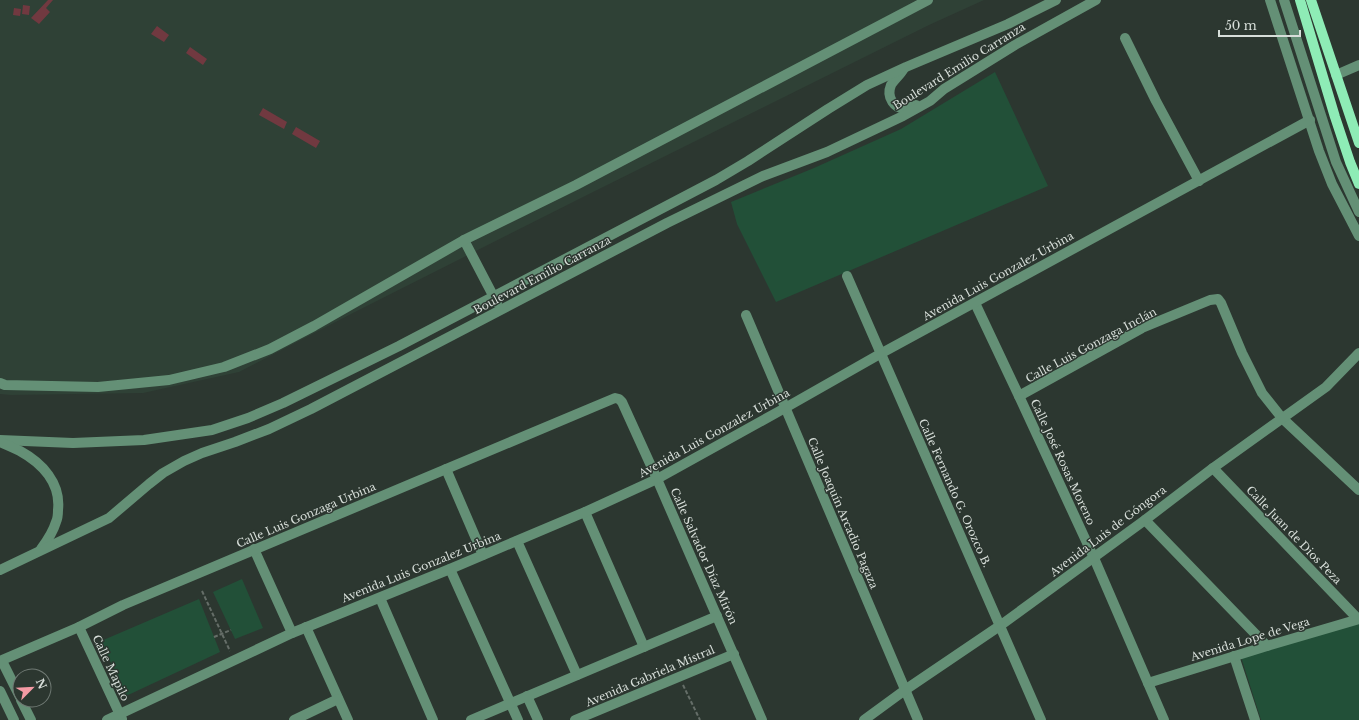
<svg xmlns="http://www.w3.org/2000/svg" width="1359" height="720" viewBox="0 0 1359 720" font-family="'Libre Baskerville',serif">
<rect width="100%" height="100%" fill="#2c3730"/>
<polygon fill="#2f4136" points="0,0 984,0 929,25 585,196 351,314 239,372 143,393 11,395 0,394"/>
<g fill="#225038">
<polygon points="995,72 1048,186 776,302 737,224 731,202 814,168 901,129"/>
<polygon points="242,579 263,628 235,639 213,592"/>
<polygon points="199,599 220,652 126,696 101,641"/>
<polygon points="1359,623 1359,720 1261,720 1241,657"/>
</g>
<g fill="#713940">
<polygon points="48,0 53,0 46,8 50,12 39,24 31,18"/>
<polygon points="23,5 30,6 29,15 22,14"/>
<polygon points="14,8 21,9 20,16 13,15"/>
<polygon points="157,26 169,35 164,42 151,34"/>
<polygon points="190,47 207,59 203,65 186,53"/>
<polygon points="263,108 287,122 284,129 259,115"/>
<polygon points="296,127 320,141 316,148 292,134"/>
</g>
<g fill="none" stroke-linecap="round" stroke-linejoin="round">
<g stroke="#656e68" stroke-width="2" stroke-dasharray="4 2" stroke-linecap="butt">
<polyline points="202,591 230,651"/>
<polyline points="214,637 231,630"/>
<polyline points="683,685 700,720"/>
</g>
<g stroke="#649076" stroke-width="10">
<polyline points="1270,0 1319,151 1332,184 1359,236"/>
<polyline points="1284,0 1336,162 1359,212"/>
<polyline points="1125,38 1156,101 1199,181"/>
<path d="M903,70C900,75 894,80 891,85C886,97 894,110 907,108C910,108 913,106 916,105"/>
<polyline points="1336,75 1359,65"/>
<polyline points="464,240 497,303"/>
<polyline points="847,276 1041,720"/>
<polyline points="975,303 1019,396 1094,558 1164,720"/>
<polyline points="746,315 918,720"/>
<polyline points="0,383 5,385 98,387 169,380 224,367 270,349 314,326 464,240 576,185 928,0"/>
<polyline points="1019,396 1142,328 1210,300 1218,299 1221,303 1242,353 1262,393 1282,418 1359,490"/>
<polyline points="0,440 73,443 144,440 212,430 248,418 283,403 399,346 716,180 748,161 828,109 867,85 906,67 1008,24 1056,0"/>
<path d="M0,442C7,445 14,448 20,451C42,463 61,483 58,510C58,514 58,518 56,522C53,532 47,541 41,549"/>
<polyline points="1213,468 1358,619"/>
<polyline points="446,469 483,555"/>
<polyline points="585,512 644,647"/>
<polyline points="1145,520 1267,646"/>
<polyline points="517,541 577,675"/>
<polyline points="254,549 292,633"/>
<polyline points="450,569 518,720"/>
<polyline points="0,570 109,518 149,484 163,473 184,461 202,453 235,442 269,429 311,409 667,223 763,176 827,152 903,116 930,101 944,89 1015,45 1096,0"/>
<polyline points="380,598 433,720"/>
<polyline points="79,627 122,719"/>
<polyline points="306,627 348,720"/>
<polyline points="1234,656 1255,720"/>
<polyline points="0,661 79,627 123,605 615,398 619,399 622,402 657,479 762,720"/>
<polyline points="2,661 20,697"/>
<polyline points="1148,683 1267,646 1359,619"/>
<polyline points="0,691 14,720"/>
<polyline points="527,696 538,720"/>
<polyline points="21,700 31,720"/>
<polyline points="107,720 292,633 450,569 585,512 657,479 785,408 880,354 1310,120"/>
<polyline points="294,720 338,699"/>
<polyline points="471,720 717,616"/>
<polyline points="575,720 734,654"/>
<polyline points="864,720 905,690 1001,625 1145,520 1213,468 1326,387 1359,353"/>
</g>
<g stroke="#8eecb6" stroke-width="10">
<polyline points="1300,0 1335,117 1350,162 1359,184"/>
<polyline points="1311,0 1359,143"/>
</g>
</g>
<g text-anchor="middle" dominant-baseline="central" stroke-width="3" stroke-linejoin="round" paint-order="stroke">
<g font-size="11" fill="#d7ded9" stroke="#2c3730">
<text transform="translate(959 66) rotate(-32)">Boulevard Emilio Carranza</text>
<text transform="translate(542 275) rotate(-28)">Boulevard Emilio Carranza</text>
<text transform="translate(998 276) rotate(-29)">Avenida Luis Gonzalez Urbina</text>
<text transform="translate(1091 345) rotate(-28)">Calle Luis Gonzaga Inclán</text>
<text transform="translate(714 433) rotate(-29)">Avenida Luis Gonzalez Urbina</text>
<text transform="translate(1063 462) rotate(65)">Calle José Rosas Moreno</text>
<text transform="translate(955 493) rotate(66)">Calle Fernando G. Orozco B.</text>
<text transform="translate(843 513) rotate(67)">Calle Joaquín Arcadio Pagaza</text>
<text transform="translate(306 515) rotate(-23)">Calle Luis Gonzaga Urbina</text>
<text transform="translate(1108 531) rotate(-37)">Avenida Luis de Góngora</text>
<text transform="translate(1294 535) rotate(46)">Calle Juan de Dios Peza</text>
<text transform="translate(704 556) rotate(66)">Calle Salvador Díaz Mirón</text>
<text transform="translate(421 567) rotate(-22)">Avenida Luis Gonzalez Urbina</text>
<text transform="translate(1250 639) rotate(-17)">Avenida Lope de Vega</text>
<text transform="translate(111 668) rotate(65)">Calle Mapilo</text>
<text transform="translate(650 676) rotate(-23)">Avenida Gabriela Mistral</text>
</g>
</g>
<g transform="translate(32 688) rotate(66)"><circle r="19" fill="#2c3730" stroke="#707a74"/>
<path d="M0-3L7 15L0 10L-7 15Z" fill="#f49aa4"/>
<text y="-6" font-size="11" font-weight="bold" text-anchor="middle" fill="#d7ded9">N</text>
</g>
<path d="M1219 30v6h81v-6" fill="none" stroke="#d7ded9" stroke-width="2"/>
<text x="1225" y="30" font-size="12" fill="#d7ded9" stroke="#2c3730" stroke-width="3" paint-order="stroke">50 m</text>
</svg>
